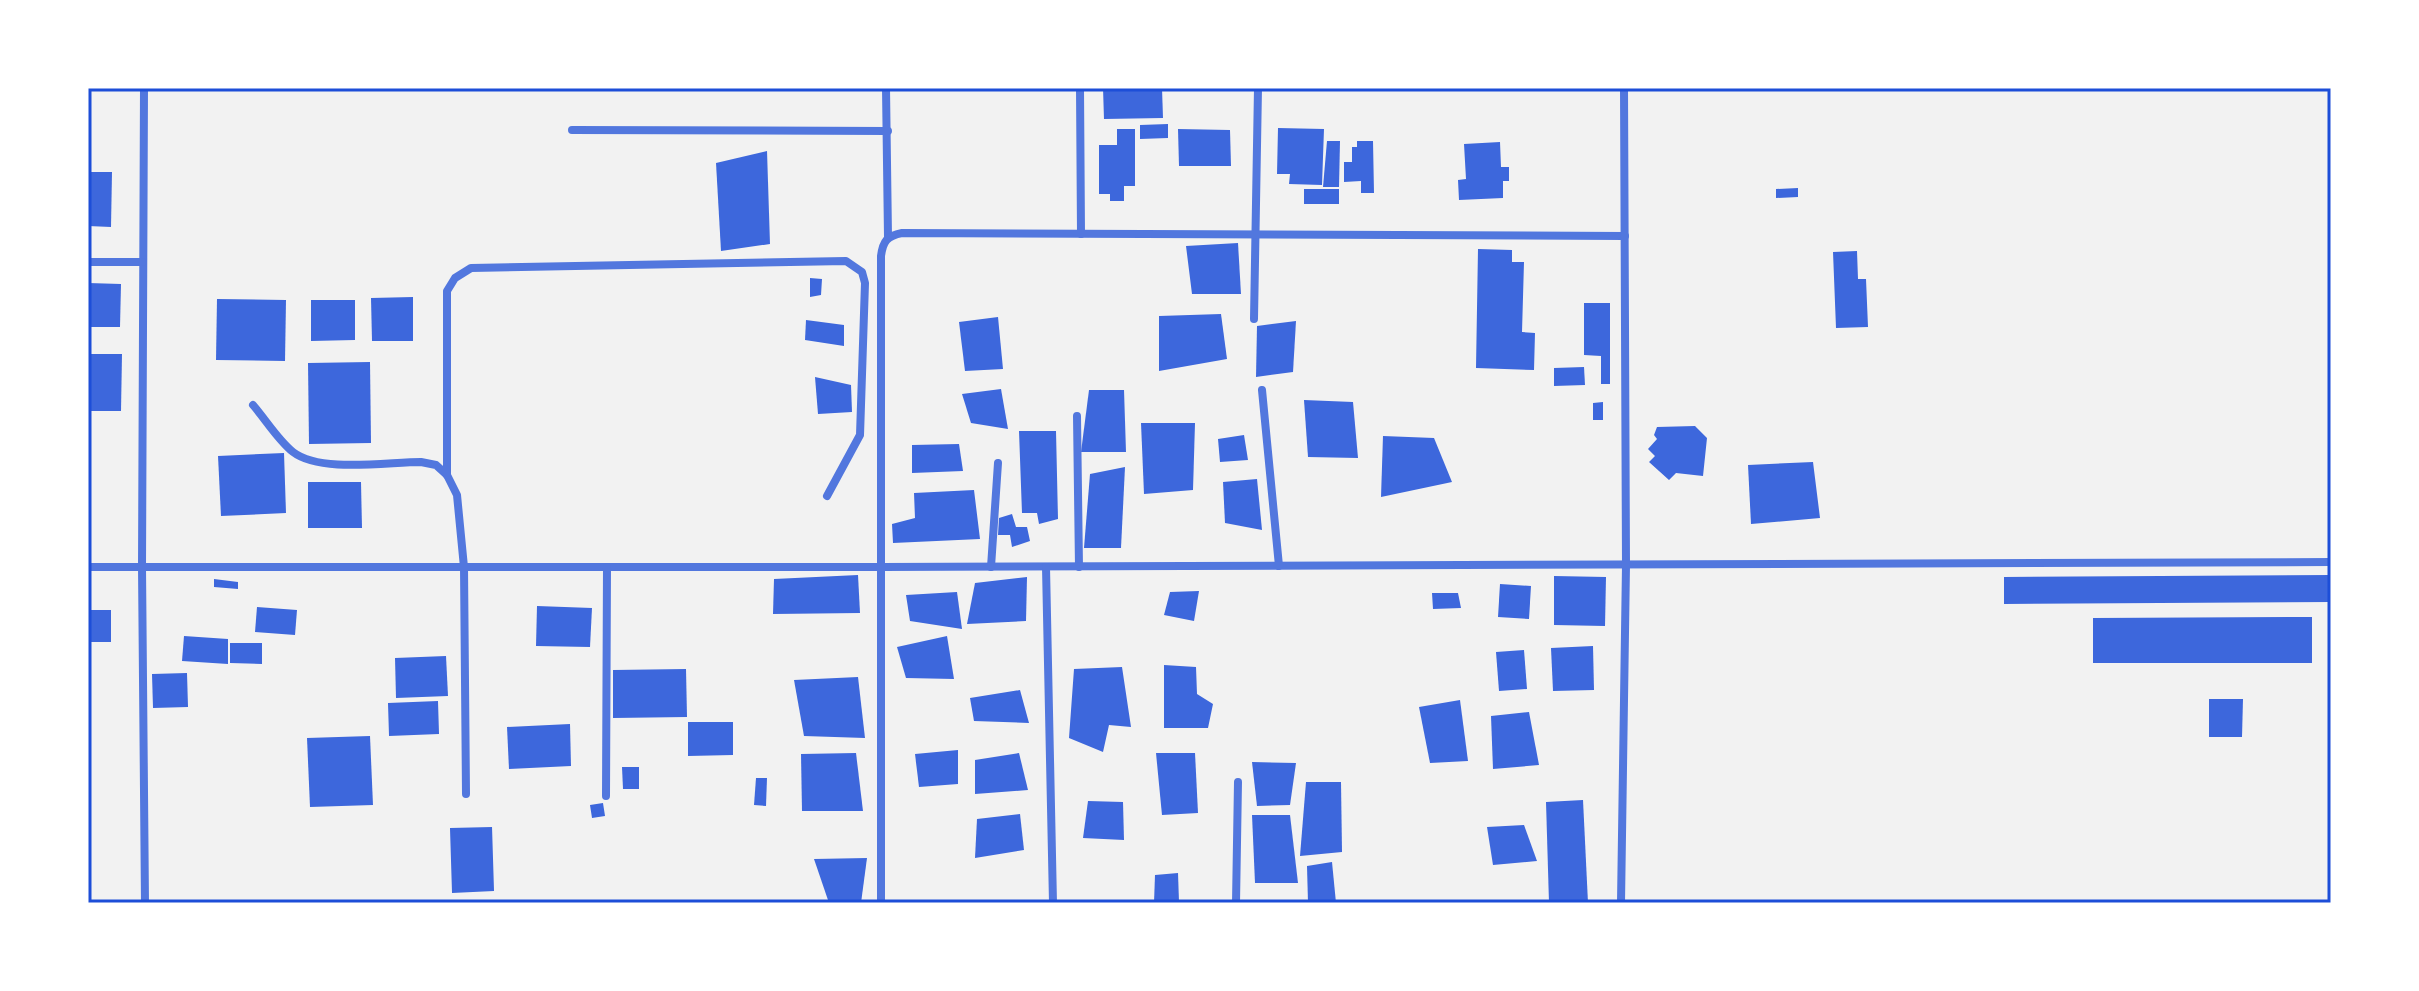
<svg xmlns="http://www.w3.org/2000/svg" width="2419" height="991" viewBox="0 0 2419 991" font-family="'PT Sans',sans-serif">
<rect width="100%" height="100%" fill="#f2f2f2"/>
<g fill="#3d67dc">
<polygon points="1103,88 1162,88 1163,118 1104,119"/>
<polygon points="1168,124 1168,138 1140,139 1140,125"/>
<polygon points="1278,128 1324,129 1322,185 1289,184 1290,174 1277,174"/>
<polygon points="1117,129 1135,129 1135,186 1124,186 1124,201 1110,201 1110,194 1099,194 1099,145 1117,145"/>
<polygon points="1178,129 1230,130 1231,166 1179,166"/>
<polygon points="1327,141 1340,141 1339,187 1323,187"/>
<polygon points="1357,141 1373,141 1374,193 1361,193 1361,181 1344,182 1344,162 1352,162 1352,147 1357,147"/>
<polygon points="1500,142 1501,167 1509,167 1509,181 1503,181 1503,198 1459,200 1458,180 1466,179 1464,144"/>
<polygon points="767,151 770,244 721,251 716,163"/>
<polygon points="88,172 112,172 111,227 88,226"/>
<polygon points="1798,188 1798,197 1776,198 1776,189"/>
<rect x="1304" y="189" width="35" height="15"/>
<polygon points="1238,243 1241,294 1192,294 1186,246"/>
<polygon points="1478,249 1512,250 1512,262 1524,262 1522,332 1535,333 1534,370 1476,368"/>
<polygon points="1857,251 1858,279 1866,279 1868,327 1836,328 1833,252"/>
<polygon points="810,278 822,279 821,295 810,297"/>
<polygon points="88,283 121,284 120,327 88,327"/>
<polygon points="413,297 413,341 372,341 371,298"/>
<polygon points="217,299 286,300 285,361 216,360"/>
<polygon points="311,300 355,300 355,340 311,341"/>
<polygon points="1584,303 1610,303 1610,384 1601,384 1601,356 1584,355"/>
<polygon points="1221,314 1227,359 1159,371 1159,316"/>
<polygon points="998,317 1003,369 965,371 959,322"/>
<polygon points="806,320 844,325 844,346 805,340"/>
<polygon points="1296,321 1293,372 1256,377 1257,326"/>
<polygon points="88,354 122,354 121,411 88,411"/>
<polygon points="370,362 371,443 309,444 308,363"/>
<polygon points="1584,367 1585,385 1554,386 1554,368"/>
<polygon points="815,377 851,385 852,412 818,414"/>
<polygon points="1001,389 1008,429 971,423 962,394"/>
<polygon points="1089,390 1124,390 1126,452 1081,452"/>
<polygon points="1304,400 1353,402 1358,458 1308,457"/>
<polygon points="1603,402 1603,420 1593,420 1593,403"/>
<polygon points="1141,423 1195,423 1193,490 1144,494"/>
<polygon points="1695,426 1707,438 1703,476 1676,473 1669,480 1649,462 1655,456 1648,449 1657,439 1654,435 1657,427"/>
<polygon points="1019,431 1056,431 1058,519 1039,524 1037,513 1022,513"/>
<polygon points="1244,435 1248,460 1220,462 1218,439"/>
<polygon points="1383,436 1434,438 1452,482 1381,497"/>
<polygon points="959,444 963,471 912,473 912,445"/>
<polygon points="284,453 286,513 221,516 218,456"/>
<polygon points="1813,462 1820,518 1751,524 1748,465"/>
<polygon points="1125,467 1121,548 1084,548 1090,474"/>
<polygon points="1257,479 1262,530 1225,523 1223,482"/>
<polygon points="308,482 361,482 362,528 308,528"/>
<polygon points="974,490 980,539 893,543 892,524 915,518 914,493"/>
<polygon points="1012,514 1016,527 1027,527 1030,541 1012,547 1010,535 998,535 999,518"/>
<polygon points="858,575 860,613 773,614 774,579"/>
<polygon points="2331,575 2331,602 2004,604 2004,577"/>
<polygon points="1554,576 1606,577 1605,626 1554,625"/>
<polygon points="1027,577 1026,621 967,624 975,583"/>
<polygon points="214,579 238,582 238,589 214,587"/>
<polygon points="1500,584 1531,586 1529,619 1498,617"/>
<polygon points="1199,591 1194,621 1164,615 1170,592"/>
<polygon points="957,592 962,629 910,621 906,595"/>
<polygon points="1432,593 1458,593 1461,608 1433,609"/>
<polygon points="537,606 592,608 590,647 536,646"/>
<polygon points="257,607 297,610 295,635 255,632"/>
<rect x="88" y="610" width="23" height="32"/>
<polygon points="2312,617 2312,663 2093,663 2093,618"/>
<polygon points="184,636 228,639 228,664 182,661"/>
<polygon points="947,636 954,679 906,678 897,647"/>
<polygon points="230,643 262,643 262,664 230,663"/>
<polygon points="1593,646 1594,690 1553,691 1551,648"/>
<polygon points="1524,650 1527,689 1499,691 1496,652"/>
<polygon points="446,656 448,696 396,698 395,658"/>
<polygon points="1164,665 1196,667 1197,694 1213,704 1208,728 1164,728"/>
<polygon points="1122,667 1131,727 1109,725 1103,752 1069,738 1074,669"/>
<polygon points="686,669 687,717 613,718 613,670"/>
<polygon points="187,673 188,707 153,708 152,674"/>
<polygon points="858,677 865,738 804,736 794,680"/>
<polygon points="1020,690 1029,723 974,721 970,698"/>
<polygon points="2209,699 2243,699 2242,737 2209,737"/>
<polygon points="1460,700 1468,761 1430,763 1419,707"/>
<polygon points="438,701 439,734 389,736 388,703"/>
<polygon points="1529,712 1539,765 1493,769 1491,716"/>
<polygon points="688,722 733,722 733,755 688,756"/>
<polygon points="570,724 571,766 509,769 507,727"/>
<polygon points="370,736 373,805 310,807 307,738"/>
<polygon points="958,750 958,784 919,787 915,754"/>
<polygon points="856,753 863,811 802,811 801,754"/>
<polygon points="1019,753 1028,790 975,794 975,760"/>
<polygon points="1156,753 1195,753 1198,813 1162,815"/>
<polygon points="1252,762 1296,763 1290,805 1257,806"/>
<polygon points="622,767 639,767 639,789 623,789"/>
<polygon points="756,778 767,778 766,806 754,805"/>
<polygon points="1306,782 1341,782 1342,852 1300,856"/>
<polygon points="1583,800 1588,903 1549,903 1546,802"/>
<polygon points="1088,801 1123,802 1124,840 1083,838"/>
<polygon points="603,803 605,816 592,818 590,805"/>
<polygon points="1020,814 1024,850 975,858 977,819"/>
<polygon points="1252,815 1290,815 1298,883 1255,883"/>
<polygon points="1524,825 1537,861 1493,865 1487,827"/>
<polygon points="492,827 494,891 452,893 450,828"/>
<polygon points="867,858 861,903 829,903 814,859"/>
<polygon points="1332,862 1336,903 1308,903 1307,866"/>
<polygon points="1178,873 1179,902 1154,903 1155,875"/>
</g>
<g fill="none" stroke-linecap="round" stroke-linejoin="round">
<g stroke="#5277de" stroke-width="8">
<polyline points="144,88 142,567 145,903"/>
<polyline points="886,88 888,237"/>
<polyline points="1080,88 1081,234"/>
<polyline points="572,130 888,131"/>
<polyline points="88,262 142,262"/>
<polyline points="1254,319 1258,88"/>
<polyline points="1262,390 1279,566"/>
<path d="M253,405C266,420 278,440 293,452C320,473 387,462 421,462L436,465L447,475L457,495L464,567L466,794"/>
<polyline points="1077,416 1079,567"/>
<polyline points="447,475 447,291 455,278 471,268 846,261 862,272 865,283 860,435 827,496"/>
<polyline points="88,567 882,567 2331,562"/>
<polyline points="991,567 998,463"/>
<polyline points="1046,567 1053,903"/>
<polyline points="606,796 607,567"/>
<path d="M881,903V256C883,241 887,236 902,233L1625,236"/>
<polyline points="1236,903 1238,782"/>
<polyline points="1621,903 1626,565 1624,88"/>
</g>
</g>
<rect width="2419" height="991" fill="none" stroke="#ffffff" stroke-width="180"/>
<rect x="90" y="90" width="2239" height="811" fill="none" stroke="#1d4ed8" stroke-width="3"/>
</svg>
